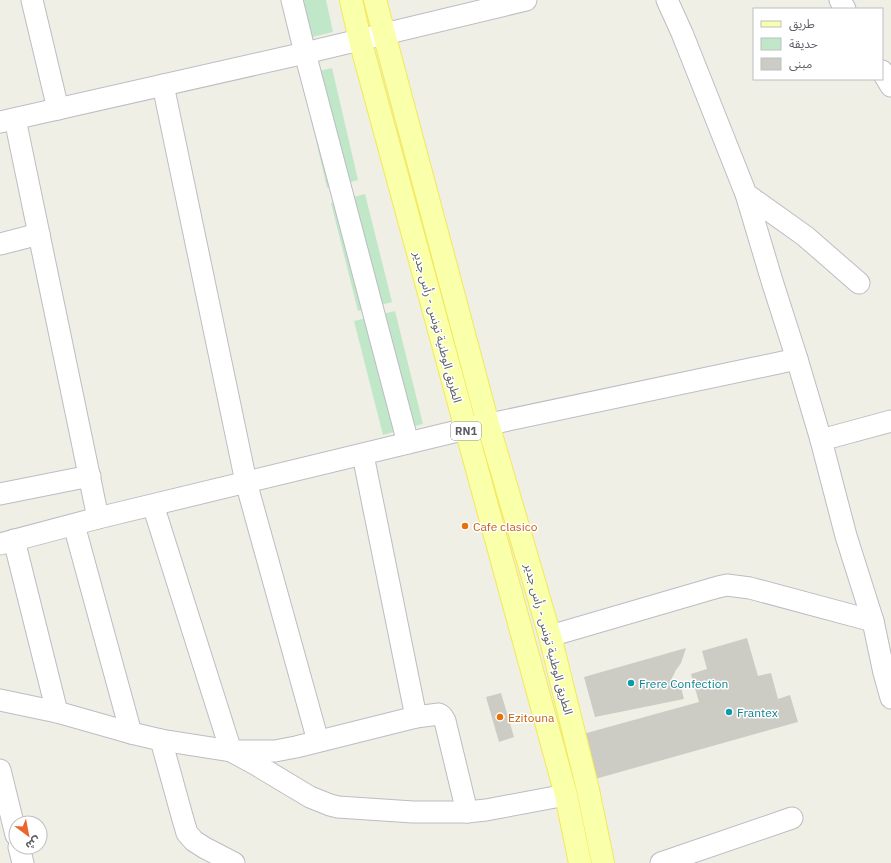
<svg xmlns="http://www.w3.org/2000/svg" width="891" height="863" viewBox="0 0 891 863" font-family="'IBM Plex Sans','Noto Sans Arabic',sans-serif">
<rect width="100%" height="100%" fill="#efefe5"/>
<g fill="#c1e7c9">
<polygon points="300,0 326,0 333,32 308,38"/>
<polygon points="332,68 358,180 327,188 301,75"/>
<polygon points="365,194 392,302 358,311 331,203"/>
<polygon points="395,311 423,424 383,435 354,321"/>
</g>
<g fill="#cccbc4">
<polygon points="747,638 758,676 771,673 778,699 790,695 798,722 595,779 583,734 699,702 691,674 707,669 702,651"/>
<polygon points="686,648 681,663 676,670 671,680 681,687 684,699 595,717 584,677"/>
<polygon points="501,693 514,737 499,742 486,697"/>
</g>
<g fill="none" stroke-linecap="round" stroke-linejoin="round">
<defs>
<g id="street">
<polyline points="32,0 58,109"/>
<polyline points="292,0 305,53 408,443"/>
<polyline points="667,0 682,33 746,194 772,281 797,359 821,440 846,536 873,621 884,673 891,698"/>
<polyline points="840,0 845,9"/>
<polyline points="882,71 891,86"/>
<polyline points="163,85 246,482 318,741"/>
<polyline points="15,119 98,518"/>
<polyline points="0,122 305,53 526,0"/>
<polyline points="746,194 805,236 859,283"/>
<polyline points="0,244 39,234"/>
<polyline points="821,440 891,421"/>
<polyline points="363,455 416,717"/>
<polyline points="0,494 90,476"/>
<polyline points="153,505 231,751 275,751 296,747 416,717 439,714 442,716 445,721 467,812"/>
<polyline points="74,525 131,733"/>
<polyline points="14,540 57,712"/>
<polyline points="0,544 98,518 466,429 797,359"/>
<polyline points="550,636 718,587 727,585 750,588 873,621"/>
<polyline points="0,700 57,712 131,733 161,740 231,751 255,764 310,797 330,805 338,807 413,812 467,812 486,810 566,795"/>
<polyline points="161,740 182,816 187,833 194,841 205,848 234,863"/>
<polyline points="0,770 16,835"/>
<polyline points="19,847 23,863"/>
<polyline points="661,863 792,818"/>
</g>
<g id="primary">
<polyline points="351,0 360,40 466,429 566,795 580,863"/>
<polyline points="375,0 488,424 550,636 588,790 603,863"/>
</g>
</defs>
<use href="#street" stroke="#bcbdc3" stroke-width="23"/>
<use href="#primary" stroke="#f3e959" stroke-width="24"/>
<use href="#street" stroke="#fff" stroke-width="21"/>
<use href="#primary" stroke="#faffaa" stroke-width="22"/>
</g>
<g fill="#e8710a" stroke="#fff" stroke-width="1.5">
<circle cx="465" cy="526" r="4"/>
<circle cx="500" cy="717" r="4"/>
</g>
<g fill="#0f9aa8" stroke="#fff" stroke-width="1.5">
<circle cx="631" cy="683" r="4"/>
<circle cx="729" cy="712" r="4"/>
</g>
<g text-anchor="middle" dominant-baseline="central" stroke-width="3" stroke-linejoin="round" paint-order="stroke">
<rect fill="#fff" stroke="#8d8e93" stroke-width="1" x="451" y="422" width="30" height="18" rx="3"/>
<g font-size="11" font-weight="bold" fill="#5c5e65">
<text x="466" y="431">RN1</text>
</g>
<g font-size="12" fill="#5c5e65" stroke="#fff">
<text transform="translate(438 327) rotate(75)">الطريق الوطنية تونس - رأس جدير</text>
<text transform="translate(549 639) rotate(75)">الطريق الوطنية تونس - رأس جدير</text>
</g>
<g font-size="12" fill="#c56008" stroke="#fff" text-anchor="start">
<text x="473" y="526">Cafe clasico</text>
<text x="508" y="717">Ezitouna</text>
</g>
<g font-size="12" fill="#0d838f" stroke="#fff" text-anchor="start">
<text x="639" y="683">Frere Confection</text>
<text x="737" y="712">Frantex</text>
</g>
</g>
<rect x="753" y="8" width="130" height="72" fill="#ffffff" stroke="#bebfc1"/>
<rect x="761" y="21" width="20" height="6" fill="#faffaa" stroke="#bebfc1"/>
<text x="789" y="28" font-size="12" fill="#5c5e65">طريق</text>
<rect x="761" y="38" width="20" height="12" fill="#c1e7c9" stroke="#bebfc1"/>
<text x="789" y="48" font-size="12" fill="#5c5e65">حديقة</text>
<rect x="761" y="58" width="20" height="12" fill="#cccbc4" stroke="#bebfc1"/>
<text x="789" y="68" font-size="12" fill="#5c5e65">مبنى</text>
<g transform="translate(28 835) rotate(148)"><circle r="19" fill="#ffffff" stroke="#bebfc1"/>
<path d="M0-3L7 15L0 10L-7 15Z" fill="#eb662e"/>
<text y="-6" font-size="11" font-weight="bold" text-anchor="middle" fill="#5c5e65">ش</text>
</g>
</svg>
